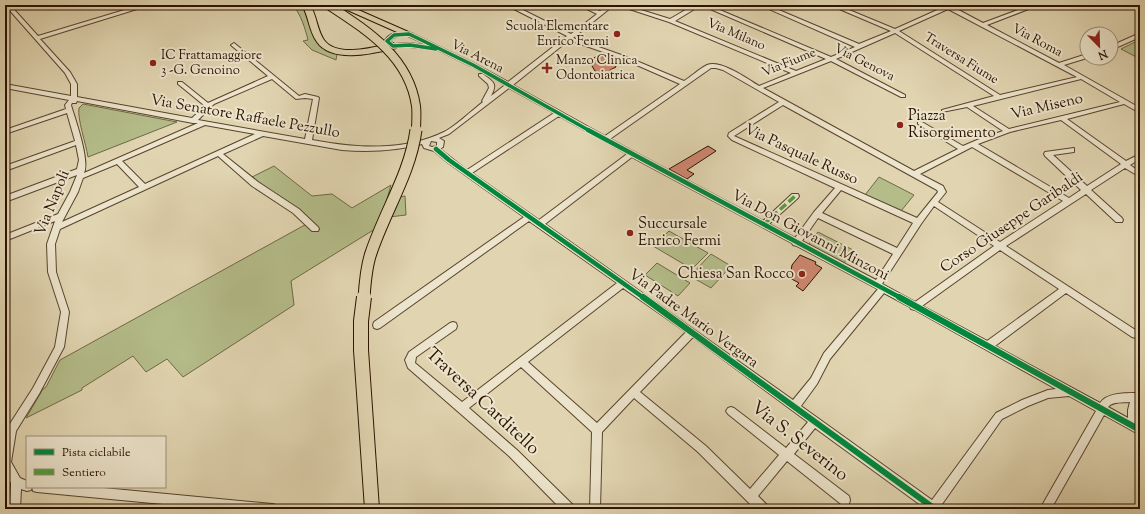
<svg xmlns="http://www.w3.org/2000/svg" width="1145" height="514" viewBox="0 0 1145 514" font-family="'Sorts Mill Goudy',serif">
<rect width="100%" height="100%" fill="#e1d5b1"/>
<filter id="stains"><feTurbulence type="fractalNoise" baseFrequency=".005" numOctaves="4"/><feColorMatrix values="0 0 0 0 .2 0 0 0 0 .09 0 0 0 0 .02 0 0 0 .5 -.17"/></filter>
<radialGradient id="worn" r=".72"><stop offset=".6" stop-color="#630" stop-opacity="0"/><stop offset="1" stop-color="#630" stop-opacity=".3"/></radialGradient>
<g fill="#b4bd8a" stroke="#6f6845">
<path d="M293,5H303L320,45L327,51L337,54L336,60L312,50L303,41L308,40C305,28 301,15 293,5Z"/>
<polygon points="1139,40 1140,40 1140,59 1121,49"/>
<path d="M83,104L177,122L88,157C86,144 77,118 79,108Z"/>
<polygon points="274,166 312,196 332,194 352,208 391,185 387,199 387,208 375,229 291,281 294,305 183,377 167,359 146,372 133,356 82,388 82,390 26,418 43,389 46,387 60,360 312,221 252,177"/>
<polygon points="879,177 914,195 901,211 865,195"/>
<polygon points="405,196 406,215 389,217 389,199"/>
<polygon points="669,231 708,253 692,269 653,246"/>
<polygon points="818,232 853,250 844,263 808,245"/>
<polygon points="711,254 731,266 711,288 690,276"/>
<polygon points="657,263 690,283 678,296 645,275"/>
</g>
<g fill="#d08872" stroke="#2a1300">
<polygon points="597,56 606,57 607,59 614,62 616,67 610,70 613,74 605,75 595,71 589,61"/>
<polygon points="708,146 716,151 687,170 694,174 687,179 669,169"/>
<polygon points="800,255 816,262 815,264 822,268 803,291 796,286 799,283 788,277 786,272 791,271 792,265"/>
</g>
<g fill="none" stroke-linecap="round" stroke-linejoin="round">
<defs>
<g id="minor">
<path d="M5,5H10L38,36L141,5H150L40,39L70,72L77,84V97L192,118L205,106L178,84V82H182L208,103L268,76L232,46L231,45L234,43L299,96L305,94L318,97L319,98L312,140C355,148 403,152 444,132C456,126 471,111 483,102L482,101L489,88L488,84L479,76V74H483C493,82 498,83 491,96L505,85L471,66L438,50L410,47H391L384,41C390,32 401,31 411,33L475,64L508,82L567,36L506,5H513L571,34L597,14L579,5H586L600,11L608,5H614L573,38L627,57L684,81C692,76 699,69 707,65C720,59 748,79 759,86L791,73L669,22L617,5H625L670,19L694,5H701L675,21L796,71L826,59L701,5H708L831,57L855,47L760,5H767L859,44L891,31L830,5H837L895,29L944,7L941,5L951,6L983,23L1031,5H1039L987,25L1059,63L1087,54V58L1064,65L1140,108V113L1124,104L1067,119L1126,161L1140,154V159L1130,165L1140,172V177L1125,168L1091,190L1122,218L1123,220L1122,222H1116L1086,194L1006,246L1137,331H1140V339L1132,337L1066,293L995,346L1100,403C1107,392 1128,393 1140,393V402L1137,413L1140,422V435L1104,415L1051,509H1040L1096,411L1069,396L1048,398L1028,406L1002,419L940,507V509H926L815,428L794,454L849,496L850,500L849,504L845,505L841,504L787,461L758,496L767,505L768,509H755L698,452L634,398L602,432L600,509H590L592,432L521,367L469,408L517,450L573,505L574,509H561L509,456L408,368L405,360L409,352L450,323L453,322L456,323L457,326L456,329L416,357L415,363L462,402L617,283L529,221L380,328L377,329L374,328L373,325L374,322L524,217L447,162L434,151L424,148L422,144C396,151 369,152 342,150L263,136L223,154L258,182L299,209L318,227L319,229L318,231H312L293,213L252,186L218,156L60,229L55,244L56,272L69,312L64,347L39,394L16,431L11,462L20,478L27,481V487H93L272,504L276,505L277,509H215L37,492L33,491L32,487L31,490L27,491L21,489L20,509H10L11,483L5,472L6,430L33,388L55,347L61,312L48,272L47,244L55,221L5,241V235L58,214L70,192L77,175L5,202V196L77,169L79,160L76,145L5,171V166L75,141L67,113L5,134V130L66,109L65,105L69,100L5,88V84L71,96V84L65,73ZM948,9L1077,77L1000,95L899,31ZM895,33L994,96L942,110V112L967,107L1003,131L977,140L963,146L922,122H918V124L958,149L914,171L763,88L831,61L901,97H905V95L836,59ZM400,35L408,36L430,46L410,43L394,44L390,41L393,38ZM569,40L623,59L680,84L605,136L513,85ZM711,68H716L723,70L779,102L729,133L728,136L732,140L835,188L814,212L795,238L769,224L798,198L799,196L798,194H792L763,221L610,139ZM272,79L296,99L305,98L313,99L305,139L198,120L214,104ZM1081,79L1120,102L1009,129L973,106ZM509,88L554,113L467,170L440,149L443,147L444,141L439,138L449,134ZM77,101L193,123H198L84,173C90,160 75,119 71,105L72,103H76ZM783,105L937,190L938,192L917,218L734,136ZM559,116L627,154L539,220L472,173ZM1061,120L1121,164L1087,186L1053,155L1074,152V148L1045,152L1044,154L1045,156L1081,190L1069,198L978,144L1010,132ZM205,125L255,134L145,184L122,161ZM431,141L437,142V146L432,147L429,146ZM972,147L1063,201L1000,242L938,202L946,192L943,186L920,174ZM632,157L792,243L793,245L797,246L878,289L824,353L811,378L793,400L545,224ZM117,164L139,187L62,222L78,192L83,178ZM841,190L913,223L897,248L822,213ZM934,206L994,246L915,302L882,284L921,224ZM818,218L893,254L876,280L802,241ZM1000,250L1059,289L987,341L922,306ZM623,288L686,332L597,423L528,362ZM884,293L910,307L911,309L915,310L1056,389L1048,390L1022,400L996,413L932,500L801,406L817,384L830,359ZM693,337L808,422L786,448L734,408L731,407L728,408L726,411L728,414L779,455L750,489L706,446L640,392ZM1130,402L1128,410V418L1108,407C1113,401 1123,403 1130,402Z"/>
<polygon points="1140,33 1140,37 1111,50 1111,46"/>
</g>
<g id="highway">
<path d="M302,5H310C317,16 317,30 324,40C337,58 375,47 393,43L397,46L396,48C375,53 332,64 317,42C309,31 309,17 302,5Z"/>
<polygon points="336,5 347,5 413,34 412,36 406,36"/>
</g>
</defs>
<use href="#minor" stroke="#58442c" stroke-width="2"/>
<use href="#highway" stroke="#2a1300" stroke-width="2"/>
<use href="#minor" fill="#ece4cc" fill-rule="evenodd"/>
<use href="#highway" fill="#e1d5b1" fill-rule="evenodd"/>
<defs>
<path id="highway-bridge-far2" d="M330,6C368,31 409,57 416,106C417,114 416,123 416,131"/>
<path id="highway-bridge-far1" d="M364,298C365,283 366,267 371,253C385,211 410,174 416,130"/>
<polyline id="highway-bridge" points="364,297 361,321 361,350 372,509"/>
</defs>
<use href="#highway-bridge-far2" stroke="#2a1300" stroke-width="10" stroke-linecap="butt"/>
<use href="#highway-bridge-far1" stroke="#2a1300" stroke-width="13" stroke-linecap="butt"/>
<use href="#highway-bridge" stroke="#2a1300" stroke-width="16" stroke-linecap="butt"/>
<use href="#highway-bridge-far2" stroke="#e1d5b1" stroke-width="8"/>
<use href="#highway-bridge-far1" stroke="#e1d5b1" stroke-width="11"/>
<use href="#highway-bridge" stroke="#e1d5b1" stroke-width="14"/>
<polyline stroke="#51a03c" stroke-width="3.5" stroke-dasharray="8 3.5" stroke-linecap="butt" points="763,225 795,196"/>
<defs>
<polyline id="cycleway-far2" points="436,49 410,45 393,46 387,41 394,35 409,34 473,65 590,131"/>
<g id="cycleway-far1">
<polyline points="588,130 901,298"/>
<polyline points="436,149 449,160 644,298"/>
</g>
<g id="cycleway">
<polyline points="643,297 935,509"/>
<polyline points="899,297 1140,430"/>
</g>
</defs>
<use href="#cycleway-far2" stroke="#ece4cc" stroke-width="5.5"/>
<use href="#cycleway-far1" stroke="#ece4cc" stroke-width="7"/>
<use href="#cycleway" stroke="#ece4cc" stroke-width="8"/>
<use href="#cycleway-far2" stroke="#00873e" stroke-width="3.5"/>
<use href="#cycleway-far1" stroke="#00873e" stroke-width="4.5"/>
<use href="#cycleway" stroke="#00873e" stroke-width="6"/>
</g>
<g fill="#8f2418" stroke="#ece4cc" stroke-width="1.5">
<circle cx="617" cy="34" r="4"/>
<circle cx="153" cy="63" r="4"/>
<path d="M545 62h4v4h4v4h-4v4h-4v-4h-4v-4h4z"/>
<circle cx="900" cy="125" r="4"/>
<circle cx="630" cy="233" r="4"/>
<circle cx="802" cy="274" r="4"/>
</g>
<g text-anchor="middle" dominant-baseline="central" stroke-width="4" stroke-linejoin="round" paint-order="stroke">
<g font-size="13" fill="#2a1300" stroke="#ece4cc" text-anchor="start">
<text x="609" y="27" text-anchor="end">Scuola Elementare<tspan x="609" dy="15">Enrico Fermi</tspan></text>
<text x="161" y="56">IC Frattamaggiore<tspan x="161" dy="15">3 -G. Genoino</tspan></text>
<text x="556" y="61">Manzo Clinica<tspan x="556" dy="15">Odontoiatrica</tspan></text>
</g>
<g font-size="13" fill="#2a1300" stroke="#ece4cc">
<text transform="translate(736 35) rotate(23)">Via Milano</text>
<text transform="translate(1037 41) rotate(28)">Via Roma</text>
<text transform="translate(477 57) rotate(27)">Via Arena</text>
<text transform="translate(961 59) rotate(32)">Traversa Fiume</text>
<text transform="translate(789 63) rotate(-22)">Via Fiume</text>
<text transform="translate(864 63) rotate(27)">Via Genova</text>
</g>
<g font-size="15" fill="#2a1300" stroke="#ece4cc">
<text transform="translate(1047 107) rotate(-13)">Via Miseno</text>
<text transform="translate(245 117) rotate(10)">Via Senatore Raffaele Pezzullo</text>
<text transform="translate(801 155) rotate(25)">Via Pasquale Russo</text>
<text transform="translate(53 203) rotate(-68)">Via Napoli</text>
<text transform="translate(1012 223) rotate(-34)">Corso Giuseppe Garibaldi</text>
<text transform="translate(810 236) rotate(28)">Via Don Giovanni Minzoni</text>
<text transform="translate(693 319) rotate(36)">Via Padre Mario Vergara</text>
</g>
<g font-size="15" fill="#2a1300" stroke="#ece4cc" text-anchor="start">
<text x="908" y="116">Piazza<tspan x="908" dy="17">Risorgimento</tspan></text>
<text x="638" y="224">Succursale<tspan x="638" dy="17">Enrico Fermi</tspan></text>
<text x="794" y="274" text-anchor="end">Chiesa San Rocco</text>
</g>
<g font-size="18" fill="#2a1300" stroke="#ece4cc">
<text transform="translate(482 402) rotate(43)">Traversa Carditello</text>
<text transform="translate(799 442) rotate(38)">Via S. Severino</text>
</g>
</g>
<rect width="1145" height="514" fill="none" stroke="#e1d5b1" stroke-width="20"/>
<rect x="6" y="6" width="1133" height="502" fill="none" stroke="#2a1300" stroke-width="2"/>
<rect x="10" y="10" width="1125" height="494" fill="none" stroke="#2a1300"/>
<rect x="26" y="436" width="140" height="52" fill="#ece4cc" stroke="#9e907a"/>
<rect x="34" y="449" width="20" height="6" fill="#00873e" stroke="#9e907a"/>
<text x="62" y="456" font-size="12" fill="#2a1300">Pista ciclabile</text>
<rect x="34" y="469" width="20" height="6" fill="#51a03c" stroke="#9e907a"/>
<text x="62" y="476" font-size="12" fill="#2a1300">Sentiero</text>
<g transform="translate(1099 46) rotate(157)"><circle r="19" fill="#ece4cc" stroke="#9e907a"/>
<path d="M0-3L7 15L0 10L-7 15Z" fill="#8f2418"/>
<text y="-6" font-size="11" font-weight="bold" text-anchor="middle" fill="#2a1300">N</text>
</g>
<rect width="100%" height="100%" filter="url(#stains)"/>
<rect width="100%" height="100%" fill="url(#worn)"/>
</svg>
